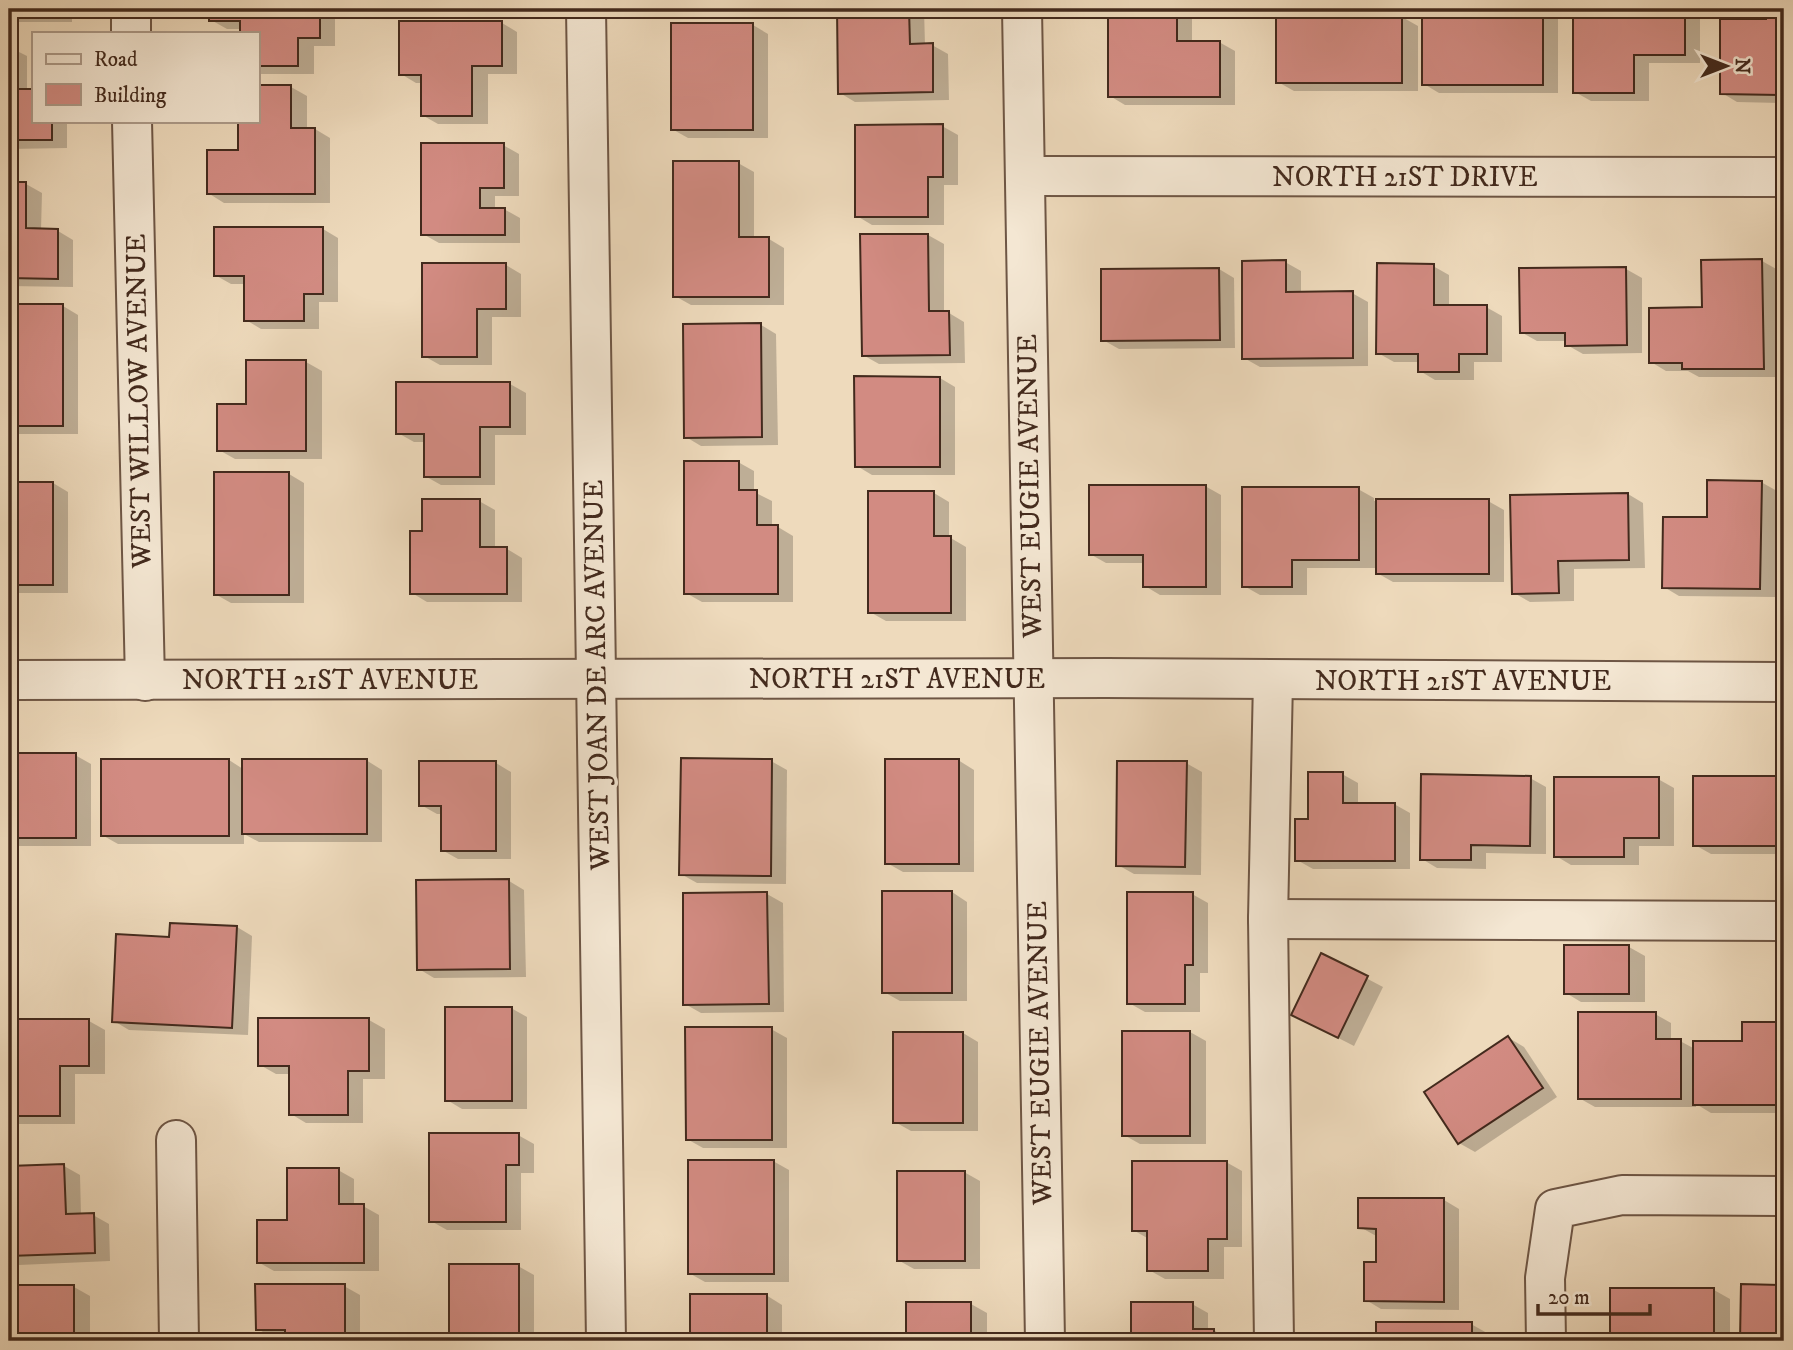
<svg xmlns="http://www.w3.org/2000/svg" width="1793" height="1350" viewBox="0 0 1793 1350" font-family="'IM FELL DW Pica',serif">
<rect width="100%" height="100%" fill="#eedabc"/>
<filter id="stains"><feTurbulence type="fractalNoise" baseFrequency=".00286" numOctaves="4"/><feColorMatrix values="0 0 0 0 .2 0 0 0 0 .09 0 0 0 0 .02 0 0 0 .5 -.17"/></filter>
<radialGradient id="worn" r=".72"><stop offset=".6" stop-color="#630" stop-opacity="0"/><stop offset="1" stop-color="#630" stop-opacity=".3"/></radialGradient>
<g fill="#0003">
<rect x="9" y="9" width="63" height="13"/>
<polygon points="211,9 335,9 335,46 314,46 314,74 257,74 257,33 241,33 241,29 227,29 211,20"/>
<polygon points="838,9 924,9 925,45 932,45 948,54 949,100 855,102 840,93"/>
<polygon points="1110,9 1188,9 1192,11 1192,42 1219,42 1235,51 1235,105 1125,105 1110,96"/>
<polygon points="1278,9 1388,9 1388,17 1402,17 1418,26 1418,91 1294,91 1278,82"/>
<polygon points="1424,9 1552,9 1558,12 1558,93 1439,93 1424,84"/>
<polygon points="1575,9 1700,9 1700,63 1649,63 1649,101 1591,101 1575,92"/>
<polygon points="1768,9 1784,9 1784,103 1737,102 1722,93 1768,20"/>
<polygon points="502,23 517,32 517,74 488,74 488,124 438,124 422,115 423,83 416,83 401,74"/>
<polygon points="753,25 768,34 768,138 688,138 672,129"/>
<polygon points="9,47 27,56 27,90 33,90 33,121 67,121 67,148 9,149"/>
<polygon points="257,87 291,87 307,96 307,129 315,129 330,138 330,203 224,203 208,193 240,152 240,121 257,121"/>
<polygon points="942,126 958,135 958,185 944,185 944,225 872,225 857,216"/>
<polygon points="503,145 519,154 519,196 495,196 495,209 504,209 520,218 520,243 439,243 423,234"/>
<polygon points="738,163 754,172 754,239 769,239 784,248 784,305 691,305 675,296"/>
<polygon points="9,183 26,184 42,193 41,230 58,231 73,240 73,287 9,286"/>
<polygon points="323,229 338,238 338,302 319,302 319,329 261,329 246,320 246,284 231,284 215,275"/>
<polygon points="928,235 944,244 944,313 949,313 964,322 965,363 879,364 863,355"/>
<polygon points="1762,261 1778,270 1779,377 1699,377 1688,371 1666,371 1651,362 1704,309"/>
<polygon points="1285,262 1301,271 1301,294 1352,293 1368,302 1368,366 1260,367 1244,358"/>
<polygon points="506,265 521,274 521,317 492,317 492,365 440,365 424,356"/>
<polygon points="1433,266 1449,275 1449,307 1486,307 1502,316 1502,362 1474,362 1474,380 1435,380 1420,371 1420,362 1394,362 1378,353"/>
<polygon points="1219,269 1234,278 1235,348 1119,349 1103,340"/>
<polygon points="1626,269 1642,278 1642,353 1583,354 1567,345 1567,341 1537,341 1521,332"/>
<polygon points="9,306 63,306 78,315 78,434 9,434"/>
<polygon points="761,325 776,334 778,445 701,446 686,437"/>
<polygon points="248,362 306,362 322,371 322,459 235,459 219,450 248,406"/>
<polygon points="940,378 955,387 955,475 872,475 857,466"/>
<polygon points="510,384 526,393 526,435 495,435 495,485 441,485 425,476 425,442 414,442 398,433"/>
<polygon points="738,462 754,471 754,492 772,501 772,527 778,527 793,536 793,602 702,602 686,593"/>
<polygon points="289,474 304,483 304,603 231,603 215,594"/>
<polygon points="1761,482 1777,491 1775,597 1679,596 1664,587 1709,519"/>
<polygon points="1780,482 1784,482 1784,597 1780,594"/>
<polygon points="9,483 53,483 68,492 68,593 9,593"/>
<polygon points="1205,486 1221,495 1221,595 1160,595 1145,586 1145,563 1106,563 1090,554"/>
<polygon points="1358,489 1374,498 1374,501 1488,501 1504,510 1504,582 1393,582 1377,573 1377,568 1307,568 1307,595 1260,595 1244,586"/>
<polygon points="934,493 949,502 949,537 966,547 966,621 886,621 870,612"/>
<polygon points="1628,494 1643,503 1645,568 1574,569 1574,601 1530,602 1514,593"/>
<polygon points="479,501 495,510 495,549 507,549 522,558 522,602 427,602 412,593 424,532"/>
<polygon points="9,755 75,755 91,764 91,846 9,846"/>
<polygon points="229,760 243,769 366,760 382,770 382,842 259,842 244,834 244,844 118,844 102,835"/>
<polygon points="958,760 974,770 974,872 903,872 887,863"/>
<polygon points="771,761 787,770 786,884 697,883 681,874"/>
<polygon points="496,763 511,772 511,859 458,859 442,850 442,814 437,814 421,805"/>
<polygon points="1186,763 1202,772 1201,875 1134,874 1118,865"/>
<polygon points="1342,774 1358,783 1358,804 1394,804 1410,813 1410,869 1313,869 1297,860 1309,821"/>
<polygon points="1530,778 1546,787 1546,854 1486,853 1486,869 1437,868 1422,859"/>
<polygon points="1695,778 1784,778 1784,854 1711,854 1695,845"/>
<polygon points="1658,779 1674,788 1674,846 1639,846 1639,865 1571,865 1556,856"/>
<polygon points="509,881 524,890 526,977 434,978 419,969"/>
<polygon points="952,892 967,902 967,1001 900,1001 884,992"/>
<polygon points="767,894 783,903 784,1012 701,1013 685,1004"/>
<polygon points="1192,894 1208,903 1208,973 1200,973 1200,1012 1145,1012 1129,1003"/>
<polygon points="237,927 252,936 248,1035 129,1030 114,1021 171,939"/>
<polygon points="1566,947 1629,947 1645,956 1645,1002 1581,1002 1566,993"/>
<polygon points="1322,955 1383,987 1354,1046 1309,1023"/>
<polygon points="511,1008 527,1017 527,1109 462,1109 447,1100"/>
<polygon points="1655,1014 1671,1023 1671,1041 1680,1041 1695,1049 1744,1042 1744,1024 1784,1024 1784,1113 1711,1113 1696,1104 1696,1107 1595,1107 1579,1098"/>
<polygon points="369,1020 385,1029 385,1079 363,1079 363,1123 306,1123 291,1114 291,1074 276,1074 260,1065"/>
<polygon points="9,1021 89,1021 105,1030 105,1074 75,1074 75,1124 19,1124 9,1118"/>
<polygon points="771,1029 787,1038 787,1148 703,1148 687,1139"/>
<polygon points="1190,1032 1206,1041 1206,1144 1140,1144 1124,1135"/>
<polygon points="963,1033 978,1042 978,1131 911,1131 895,1122"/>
<polygon points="1509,1038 1524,1047 1557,1097 1475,1152 1459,1143"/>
<polygon points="518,1135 534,1144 534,1173 521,1173 521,1230 447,1230 431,1221"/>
<polygon points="773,1161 789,1170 789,1282 705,1282 689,1273"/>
<polygon points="1226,1162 1242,1171 1242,1247 1224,1247 1224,1279 1165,1279 1149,1270 1149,1239 1133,1230"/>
<polygon points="64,1166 80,1175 81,1215 93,1215 109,1224 110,1261 19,1265 9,1258 9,1168"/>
<polygon points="338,1170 354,1179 354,1206 363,1206 379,1215 379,1271 274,1271 258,1262 289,1221"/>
<polygon points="964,1172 980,1181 980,1269 914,1269 898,1260"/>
<polygon points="1444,1200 1459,1209 1459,1310 1381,1309 1366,1300 1377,1264 1378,1237 1360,1227"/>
<polygon points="451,1266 518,1266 534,1275 534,1341 451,1341"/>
<polygon points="344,1286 360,1295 360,1341 287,1341 287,1338 273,1338 258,1329"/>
<polygon points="16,1287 74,1287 90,1296 90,1336 104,1336 113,1341 16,1341"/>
<polygon points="1611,1290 1714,1290 1730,1299 1730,1341 1611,1341"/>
<polygon points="692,1295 766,1295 782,1305 782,1341 692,1341"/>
<polygon points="908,1304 971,1304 987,1313 987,1341 908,1341"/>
<polygon points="1133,1304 1192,1304 1208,1313 1208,1330 1214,1330 1229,1341 1133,1341"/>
<polygon points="1377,1324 1471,1324 1487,1333 1487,1341 1377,1341"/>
</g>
<g fill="#d28b82" stroke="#432a1d" stroke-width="2">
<rect x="9" y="9" width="47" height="5"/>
<polygon points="209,9 320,9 320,38 298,38 298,66 257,66 257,33 240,33 240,21 209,21"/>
<polygon points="837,9 909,9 910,44 933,43 933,92 838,94"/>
<polygon points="1108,9 1177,9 1177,41 1220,41 1220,97 1108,97"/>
<polygon points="1276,9 1373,9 1373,15 1402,15 1402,83 1276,83"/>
<rect x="1422" y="9" width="121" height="76"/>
<polygon points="1573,9 1685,9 1685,55 1634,55 1634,93 1573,93"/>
<polygon points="1766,9 1784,9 1784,95 1720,94 1720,19 1766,19"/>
<polygon points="399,21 502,21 502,66 472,66 472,116 421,116 421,75 399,75"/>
<rect x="671" y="23" width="82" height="107"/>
<polygon points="9,45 12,45 12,89 33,89 33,121 52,121 52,140 9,140"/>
<polygon points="257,85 291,85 291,128 315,128 315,194 207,194 207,150 238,150 238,121 257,121"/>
<polygon points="943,124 943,177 928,177 928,217 855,217 855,125"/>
<polygon points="421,143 504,143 504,188 480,188 480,208 505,208 505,235 421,235"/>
<polygon points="673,161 739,161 739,237 769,237 769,297 673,297"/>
<polygon points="9,182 26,182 26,228 58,229 58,279 9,278"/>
<polygon points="214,227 323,227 323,294 304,294 304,321 244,321 244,276 214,276"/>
<polygon points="860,234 928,234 929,311 949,311 950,355 862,356"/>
<polygon points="1762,259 1764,369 1682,369 1682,363 1649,363 1649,308 1702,307 1701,260"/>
<polygon points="1286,260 1286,292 1353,291 1353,358 1242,359 1242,261"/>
<polygon points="422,263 506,263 506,309 477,309 477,357 422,357"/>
<polygon points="1377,263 1434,264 1434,305 1487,305 1487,354 1459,354 1459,372 1418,372 1418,354 1376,354"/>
<polygon points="1626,267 1627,345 1565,346 1565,333 1520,333 1519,268"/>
<polygon points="1219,268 1220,340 1101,341 1101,269"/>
<rect x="1781" y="269" width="3" height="78"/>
<rect x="9" y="304" width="54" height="122"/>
<polygon points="761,323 762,437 684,438 683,324"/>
<polygon points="246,360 306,360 306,451 217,451 217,404 246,404"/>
<polygon points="854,376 940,377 940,467 855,467"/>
<polygon points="396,382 510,382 510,427 480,427 480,477 424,477 424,434 396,434"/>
<polygon points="684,461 739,461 739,490 757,490 757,525 778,525 778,594 684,594"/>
<rect x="214" y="472" width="75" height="123"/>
<polygon points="1707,480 1762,481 1760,589 1662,588 1663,517 1707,517"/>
<rect x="1779" y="481" width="5" height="114"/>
<rect x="9" y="482" width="44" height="103"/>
<polygon points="1089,485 1206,485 1206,587 1143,587 1143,555 1089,555"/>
<polygon points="1242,487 1359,487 1359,560 1292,560 1292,587 1242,587"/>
<polygon points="868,491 934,491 934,536 951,536 951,613 868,613"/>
<polygon points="1628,493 1629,560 1558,561 1559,593 1512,594 1510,495"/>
<polygon points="422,499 480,499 480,547 507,547 507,594 410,594 410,531 422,531"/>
<rect x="1376" y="499" width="113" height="75"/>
<rect x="9" y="753" width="67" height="85"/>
<polygon points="681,758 772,759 771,876 679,875"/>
<rect x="101" y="759" width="128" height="77"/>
<rect x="242" y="759" width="125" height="75"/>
<rect x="885" y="759" width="74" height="105"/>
<polygon points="419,761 496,761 496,851 441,851 441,806 419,806"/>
<polygon points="1117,761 1187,761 1185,867 1116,866"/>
<polygon points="1308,772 1343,772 1343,803 1395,803 1395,861 1295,861 1295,819 1308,819"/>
<polygon points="1421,774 1531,776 1530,846 1471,845 1471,860 1420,860"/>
<rect x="1693" y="776" width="91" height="70"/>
<polygon points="1554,777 1659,777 1659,838 1624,838 1624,857 1554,857"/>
<polygon points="509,879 510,969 417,970 416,880"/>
<rect x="882" y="891" width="70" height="102"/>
<polygon points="767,892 769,1004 683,1005 683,893"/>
<polygon points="1127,892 1193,892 1193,965 1185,965 1185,1004 1127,1004"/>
<polygon points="170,923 237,926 232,1028 112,1022 116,934 169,937"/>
<rect x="1564" y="945" width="65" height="49"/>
<polygon points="1321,953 1368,976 1338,1038 1291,1015"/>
<rect x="445" y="1007" width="67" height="94"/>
<polygon points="1578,1012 1656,1012 1656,1039 1681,1039 1681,1099 1578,1099"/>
<polygon points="258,1018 369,1018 369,1071 348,1071 348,1115 289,1115 289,1066 258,1066"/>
<polygon points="9,1019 89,1019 89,1066 60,1066 60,1116 9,1116"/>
<polygon points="1742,1022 1784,1022 1784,1105 1693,1105 1693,1041 1742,1041"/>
<polygon points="685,1027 772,1027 772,1140 686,1140"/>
<rect x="1122" y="1031" width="68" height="105"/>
<rect x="893" y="1032" width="70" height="91"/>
<polygon points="1508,1036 1543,1088 1458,1144 1424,1092"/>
<polygon points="429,1133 519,1133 519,1165 506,1165 506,1222 429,1222"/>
<rect x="688" y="1160" width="86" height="114"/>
<polygon points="1132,1161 1227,1161 1227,1239 1208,1239 1208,1271 1147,1271 1147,1231 1132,1231"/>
<polygon points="64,1164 66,1214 94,1213 95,1253 9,1256 9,1166"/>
<polygon points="287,1168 339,1168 339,1204 364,1204 364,1263 257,1263 257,1220 287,1220"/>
<rect x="897" y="1171" width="68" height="90"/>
<polygon points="1358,1198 1444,1198 1444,1302 1364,1301 1364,1262 1376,1262 1376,1229 1358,1228"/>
<rect x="449" y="1264" width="70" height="77"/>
<polygon points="255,1284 345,1284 345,1341 285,1341 285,1330 256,1330"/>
<polygon points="1741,1284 1784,1285 1784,1341 1740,1341"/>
<polygon points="15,1285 74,1285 74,1334 105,1334 105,1341 15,1341"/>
<rect x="1610" y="1288" width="104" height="53"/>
<rect x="690" y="1294" width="77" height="47"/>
<rect x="906" y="1302" width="65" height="39"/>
<polygon points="1131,1302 1193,1302 1193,1329 1214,1329 1214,1341 1131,1341"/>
<rect x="1376" y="1322" width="96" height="19"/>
</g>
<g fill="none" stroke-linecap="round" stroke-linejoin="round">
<defs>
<g id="minor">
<polyline points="131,9 131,33"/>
<polyline points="586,9 606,1341"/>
<polyline points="1022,9 1045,1341"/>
<polyline points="132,121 145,681"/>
<polyline points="1025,176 1784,177"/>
<polyline points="9,680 1106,678 1784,682"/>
<polyline points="1273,680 1268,919 1274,1341"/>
<polyline points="1268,919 1784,921"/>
<polyline points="176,1140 179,1341"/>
<polyline points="1546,1341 1545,1278 1555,1209 1622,1195 1784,1196"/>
</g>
</defs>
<use href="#minor" stroke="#6e5645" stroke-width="42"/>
<use href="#minor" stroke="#f4e7d3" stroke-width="38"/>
</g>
<g text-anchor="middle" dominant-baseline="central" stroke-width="7" stroke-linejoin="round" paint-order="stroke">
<g font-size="28" fill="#432a1d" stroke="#f4e7d3">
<text x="1405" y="177">NORTH 21ST DRIVE</text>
<text transform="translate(139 401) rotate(-91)">WEST WILLOW AVENUE</text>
<text transform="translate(1030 486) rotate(-91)">WEST EUGIE AVENUE</text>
<text transform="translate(597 675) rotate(-91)">WEST JOAN DE ARC AVENUE</text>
<text x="897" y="679">NORTH 21ST AVENUE</text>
<text x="330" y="680">NORTH 21ST AVENUE</text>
<text x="1463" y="681">NORTH 21ST AVENUE</text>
<text transform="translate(1040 1053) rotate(-91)">WEST EUGIE AVENUE</text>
</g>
</g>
<rect width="1793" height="1350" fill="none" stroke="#eedabc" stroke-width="35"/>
<rect x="10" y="10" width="1772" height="1329" fill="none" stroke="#432a1d" stroke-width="3.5"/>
<rect x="18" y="18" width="1758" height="1315" fill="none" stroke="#432a1d" stroke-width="2"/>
<rect x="32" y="32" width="228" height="91" fill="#f4e7d3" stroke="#ad9b8a" stroke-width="2"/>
<rect x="46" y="54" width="35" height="10" fill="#f4e7d3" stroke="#ad9b8a" stroke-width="2"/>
<text x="94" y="66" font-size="21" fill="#432a1d">Road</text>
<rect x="46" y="84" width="35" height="21" fill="#d28b82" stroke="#ad9b8a" stroke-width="2"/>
<text x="94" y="102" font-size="21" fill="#432a1d">Building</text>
<g transform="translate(1726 66) rotate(90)" stroke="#f4e7d3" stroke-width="5" paint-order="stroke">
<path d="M0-5L12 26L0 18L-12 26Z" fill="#432a1d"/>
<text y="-10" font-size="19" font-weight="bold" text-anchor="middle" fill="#432a1d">N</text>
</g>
<path d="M1538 1304v10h112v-10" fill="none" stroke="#432a1d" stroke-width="3.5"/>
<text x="1548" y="1304" font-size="21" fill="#432a1d" stroke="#f4e7d3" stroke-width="5" paint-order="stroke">20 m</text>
<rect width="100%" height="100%" filter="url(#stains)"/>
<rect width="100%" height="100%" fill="url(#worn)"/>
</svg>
